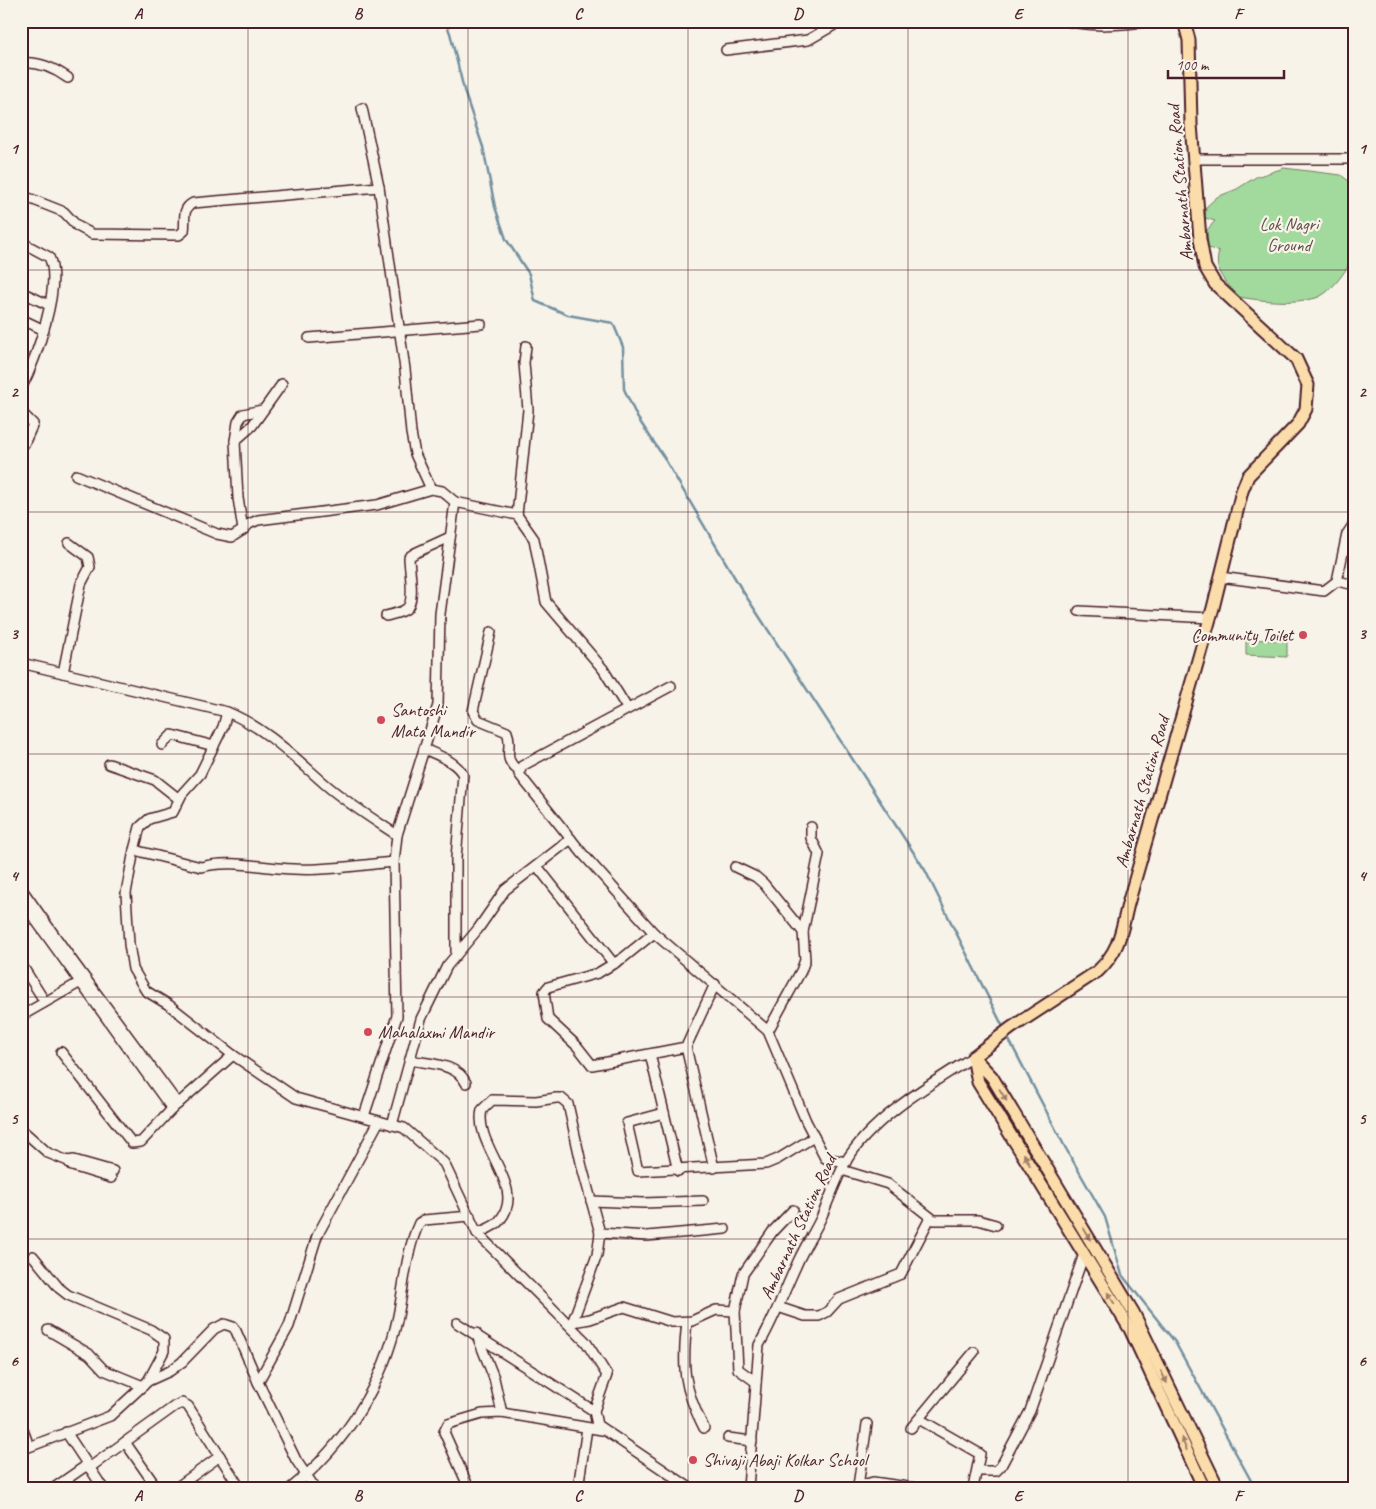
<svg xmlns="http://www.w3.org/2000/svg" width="1376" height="1509" viewBox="0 0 1376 1509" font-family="Caveat,sans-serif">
<rect width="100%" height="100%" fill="#f7f3e8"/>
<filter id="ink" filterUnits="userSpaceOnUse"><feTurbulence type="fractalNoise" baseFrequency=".02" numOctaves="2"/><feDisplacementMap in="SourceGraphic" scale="10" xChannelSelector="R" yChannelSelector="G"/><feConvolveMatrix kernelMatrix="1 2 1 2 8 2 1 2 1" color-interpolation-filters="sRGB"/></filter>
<g filter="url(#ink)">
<g fill="#a2d99d" stroke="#767c64">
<path d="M1284,168L1341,175L1355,186V252C1350,266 1332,293 1316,298C1293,304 1262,301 1239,297C1225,280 1213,274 1219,251L1208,248L1207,230L1215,221L1205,218L1206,207L1217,197L1237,189L1256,177Z"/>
<polygon points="1246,639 1287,641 1287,657 1246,655"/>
</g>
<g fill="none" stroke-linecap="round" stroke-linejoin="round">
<g stroke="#7390a0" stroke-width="2.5">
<polyline points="445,21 450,33 465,94 483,147 495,207 506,239 529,274 535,301 568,315 613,323 623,347 624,389 637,417 663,456 742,590 925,870 1004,1029"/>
<polyline points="1007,1036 1065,1147 1105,1217 1122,1275 1175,1342 1255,1488"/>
</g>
<defs>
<g id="minor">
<path d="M1066,21C1095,28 1125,24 1154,21"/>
<polyline points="726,50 808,40 841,21"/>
<path d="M21,63C39,61 54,68 68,78"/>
<polyline points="362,108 379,187 405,369 411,433 415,454 431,489"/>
<polyline points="1195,159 1355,159"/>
<path d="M21,195L64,212L77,226L92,234L171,235H179L184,231C186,220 181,209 193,203L379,187"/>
<path d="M21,242L49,257C63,286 35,361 21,389"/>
<polyline points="21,292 49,305"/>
<polyline points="21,319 44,330"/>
<polyline points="309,338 481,324"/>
<polyline points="282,384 252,426 235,441 238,498 243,530 249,524 258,520 377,505 431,489 442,491 455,502 440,614 438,705 397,835 394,862 397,1016 364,1116"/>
<polyline points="21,412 33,424 24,444"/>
<polyline points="235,441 238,422 243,414 262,410"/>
<polyline points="76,475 217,534 232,537 243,530"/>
<polyline points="455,502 517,515 534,539 546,602 603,669 627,708"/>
<polyline points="517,515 528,410 524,363 526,346"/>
<polyline points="1220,577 1324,591 1337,581 1355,585"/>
<polyline points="1337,581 1347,534 1355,522"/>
<polyline points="1079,611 1210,618"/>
<path d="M386,616C392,614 401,613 406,609C416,602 409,569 409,557L415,553L450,537"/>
<path d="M491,632L473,711L478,720L507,732C514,748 500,757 519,771"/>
<path d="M21,663L227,712C266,728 294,757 325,784C347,803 373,819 397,835"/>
<polyline points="63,673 81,584 90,567 88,557 69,543"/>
<polyline points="671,686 522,766 519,774 582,853 654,933 768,1031 806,1121 825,1158 846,1162"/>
<polyline points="227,712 223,727 200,774 182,794 173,812 149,819 140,827 134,850 126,893 129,944 133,969 146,991 169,1005 233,1055"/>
<polyline points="162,745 172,735 214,746"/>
<path d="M424,749C437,755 456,761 463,775L456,858V955"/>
<polyline points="109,764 155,780 179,799"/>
<path d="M134,850L201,867C230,859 263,868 293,869C326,871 361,865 394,862"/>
<polyline points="537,866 614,964"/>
<polyline points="735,867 756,877 764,884 803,932"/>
<polyline points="21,888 74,963 178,1104"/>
<polyline points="21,900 172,1109"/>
<polyline points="654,933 623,958 598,973 548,987 544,992 548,1019 577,1046 592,1065 686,1047 715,984"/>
<polyline points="21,964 45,1002"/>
<polyline points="21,1016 84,980"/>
<polyline points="768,1031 801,971 805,960 803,932 819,854 811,838 811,827"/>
<polyline points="686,1047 714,1168"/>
<polyline points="61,1052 132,1143 141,1142 172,1109 233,1055 296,1098 404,1128 444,1163 477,1233 586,1342 607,1375 594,1411 597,1425 690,1488"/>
<polyline points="650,1054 678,1171"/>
<path d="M410,1060C429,1064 457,1063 466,1083"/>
<polyline points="664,1113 627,1123 638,1171 766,1164 778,1159 814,1137"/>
<polyline points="392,1125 421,1019 447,966 478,929 505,890 571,839"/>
<polyline points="21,1129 48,1153 68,1161"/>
<polyline points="842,1170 888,1184 934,1220 978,1220 996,1225"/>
<polyline points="111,1178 72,1166 68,1161 74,1160 113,1171"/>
<polyline points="591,1201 643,1203 703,1201"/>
<path d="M477,1233C484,1230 495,1227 500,1220C528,1187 473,1146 482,1110L492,1100L536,1101L556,1098H561L568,1104L582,1167L600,1233L647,1236L725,1229"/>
<polyline points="33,1256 59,1288 68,1295 151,1330 164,1339 164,1351 148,1381"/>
<polyline points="778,1307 805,1316 819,1316 827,1312 839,1299 901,1274 930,1218"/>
<polyline points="735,1311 738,1369 756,1382"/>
<polyline points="573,1322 590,1319 624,1307 672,1322 692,1321 716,1310 735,1311 743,1274 773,1231 793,1210"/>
<path d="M687,1322C682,1366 683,1388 704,1428"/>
<polyline points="457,1323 594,1411"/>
<polyline points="571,1326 597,1255 600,1233"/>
<polyline points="48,1330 89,1354 104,1370 143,1386"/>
<polyline points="476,1333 494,1378 502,1413"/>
<polyline points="919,1419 980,1454 973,1488"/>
<polyline points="21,1425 29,1446"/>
<polyline points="911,1428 974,1352"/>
<polyline points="66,1432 103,1488"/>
<polyline points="728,1438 752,1441"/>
<polyline points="125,1442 157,1488"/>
<polyline points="21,1450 110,1416 148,1381 170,1371 182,1362 214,1329 224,1324 233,1327 236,1331 258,1382"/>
<polyline points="89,1468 175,1406 182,1403 188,1406 240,1488"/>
<polyline points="978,1471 996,1471 1001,1466 1030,1411 1084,1254"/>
<polyline points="858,1486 867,1424"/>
<polyline points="54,1488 87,1465"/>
<polyline points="176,1488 220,1456"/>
<path d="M291,1488C345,1445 384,1383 398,1316C404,1286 406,1251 419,1223L424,1220L470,1216"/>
<polyline points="315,1488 296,1460 258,1382 289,1326 317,1236 379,1121"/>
<polyline points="469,1488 444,1432 448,1424 482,1414 502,1413 602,1430"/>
<polyline points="578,1488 587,1428"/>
<path d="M748,1488L759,1345C774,1319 784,1292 796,1266C803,1249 813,1235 821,1218C829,1200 836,1180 845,1163C870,1119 932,1083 973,1057"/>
<polyline points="851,1488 873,1482 915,1488"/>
</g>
<g id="major">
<path d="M973,1057L1011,1028L1098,971C1120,950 1121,932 1128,904L1213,608L1242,491L1248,476L1298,424L1306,409L1308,385L1296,359L1215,284L1205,267L1200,239L1191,124L1189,40L1184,21"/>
<polyline points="973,1057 992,1077 1133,1312 1218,1488"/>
<polyline points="973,1057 978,1082 1130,1329 1204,1488"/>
</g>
</defs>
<use href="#minor" stroke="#4a1f2b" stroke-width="12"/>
<use href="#major" stroke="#4a1f2b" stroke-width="15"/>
<use href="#minor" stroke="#f7f3e8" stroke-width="9"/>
<use href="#major" stroke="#fbddab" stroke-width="11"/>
</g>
<defs><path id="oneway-solid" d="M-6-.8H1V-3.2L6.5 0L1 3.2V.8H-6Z" transform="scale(1.25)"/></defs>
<g fill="#a27e6b">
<use href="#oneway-solid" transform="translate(1003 1095) rotate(59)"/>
<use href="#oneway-solid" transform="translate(1027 1160) rotate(-118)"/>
<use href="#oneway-solid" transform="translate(1087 1234) rotate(59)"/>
<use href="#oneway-solid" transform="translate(1111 1298) rotate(-121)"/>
<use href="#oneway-solid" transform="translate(1164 1377) rotate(64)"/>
<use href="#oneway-solid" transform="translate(1184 1444) rotate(-113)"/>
</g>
</g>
<path fill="none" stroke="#4a1f2b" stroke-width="1" stroke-opacity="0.55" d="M248,21V1488M468,21V1488M688,21V1488M908,21V1488M1128,21V1488M21,270H1355M21,512H1355M21,754H1355M21,997H1355M21,1239H1355"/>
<g fill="#d1495b" stroke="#f7f3e8" stroke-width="2">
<circle cx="1303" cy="635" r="5"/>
<circle cx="381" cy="720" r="5"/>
<circle cx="368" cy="1032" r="5"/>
<circle cx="693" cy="1460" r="5"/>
</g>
<g text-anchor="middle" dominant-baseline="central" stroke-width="4.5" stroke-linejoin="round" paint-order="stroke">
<g font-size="18" fill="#4a1f2b" stroke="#f7f3e8">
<text transform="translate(1180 183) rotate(-95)">Ambarnath Station Road</text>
<text transform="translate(1142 792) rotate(-74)">Ambarnath Station Road</text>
<text transform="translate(798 1227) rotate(-65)">Ambarnath Station Road</text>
</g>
<g font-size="18" fill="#604e48" stroke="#f7f3e8">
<text x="1289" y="224">Lok Nagri<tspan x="1289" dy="21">Ground</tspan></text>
</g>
<g font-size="18" fill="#4a1f2b" stroke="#f7f3e8" text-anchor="start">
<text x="1293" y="635" text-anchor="end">Community Toilet</text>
<text x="391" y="710">Santoshi<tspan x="391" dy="21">Mata Mandir</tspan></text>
<text x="378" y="1032">Mahalaxmi Mandir</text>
<text x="703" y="1460">Shivaji Abaji Kolkar School</text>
</g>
</g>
<rect width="1376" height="1509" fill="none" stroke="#f7f3e8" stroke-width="55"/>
<path d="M1168 70v8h116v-8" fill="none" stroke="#4a1f2b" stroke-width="2.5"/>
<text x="1176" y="70" font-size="15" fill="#4a1f2b" stroke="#f7f3e8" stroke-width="4" paint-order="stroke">100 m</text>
<rect x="28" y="28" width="1320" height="1454" fill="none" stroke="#4a1f2b" stroke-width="2"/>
<g font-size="16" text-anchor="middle" font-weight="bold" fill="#4a1f2b">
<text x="138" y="19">A</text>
<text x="358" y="19">B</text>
<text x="578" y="19">C</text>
<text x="798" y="19">D</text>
<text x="1018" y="19">E</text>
<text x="1238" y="19">F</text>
<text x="14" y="154">1</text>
<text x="1362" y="154">1</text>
<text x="14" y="397">2</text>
<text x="1362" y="397">2</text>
<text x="14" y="639">3</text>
<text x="1362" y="639">3</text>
<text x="14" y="881">4</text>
<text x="1362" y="881">4</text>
<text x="14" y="1124">5</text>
<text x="1362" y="1124">5</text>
<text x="14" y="1366">6</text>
<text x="1362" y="1366">6</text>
<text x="138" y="1501">A</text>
<text x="358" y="1501">B</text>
<text x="578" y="1501">C</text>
<text x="798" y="1501">D</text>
<text x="1018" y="1501">E</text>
<text x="1238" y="1501">F</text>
</g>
</svg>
